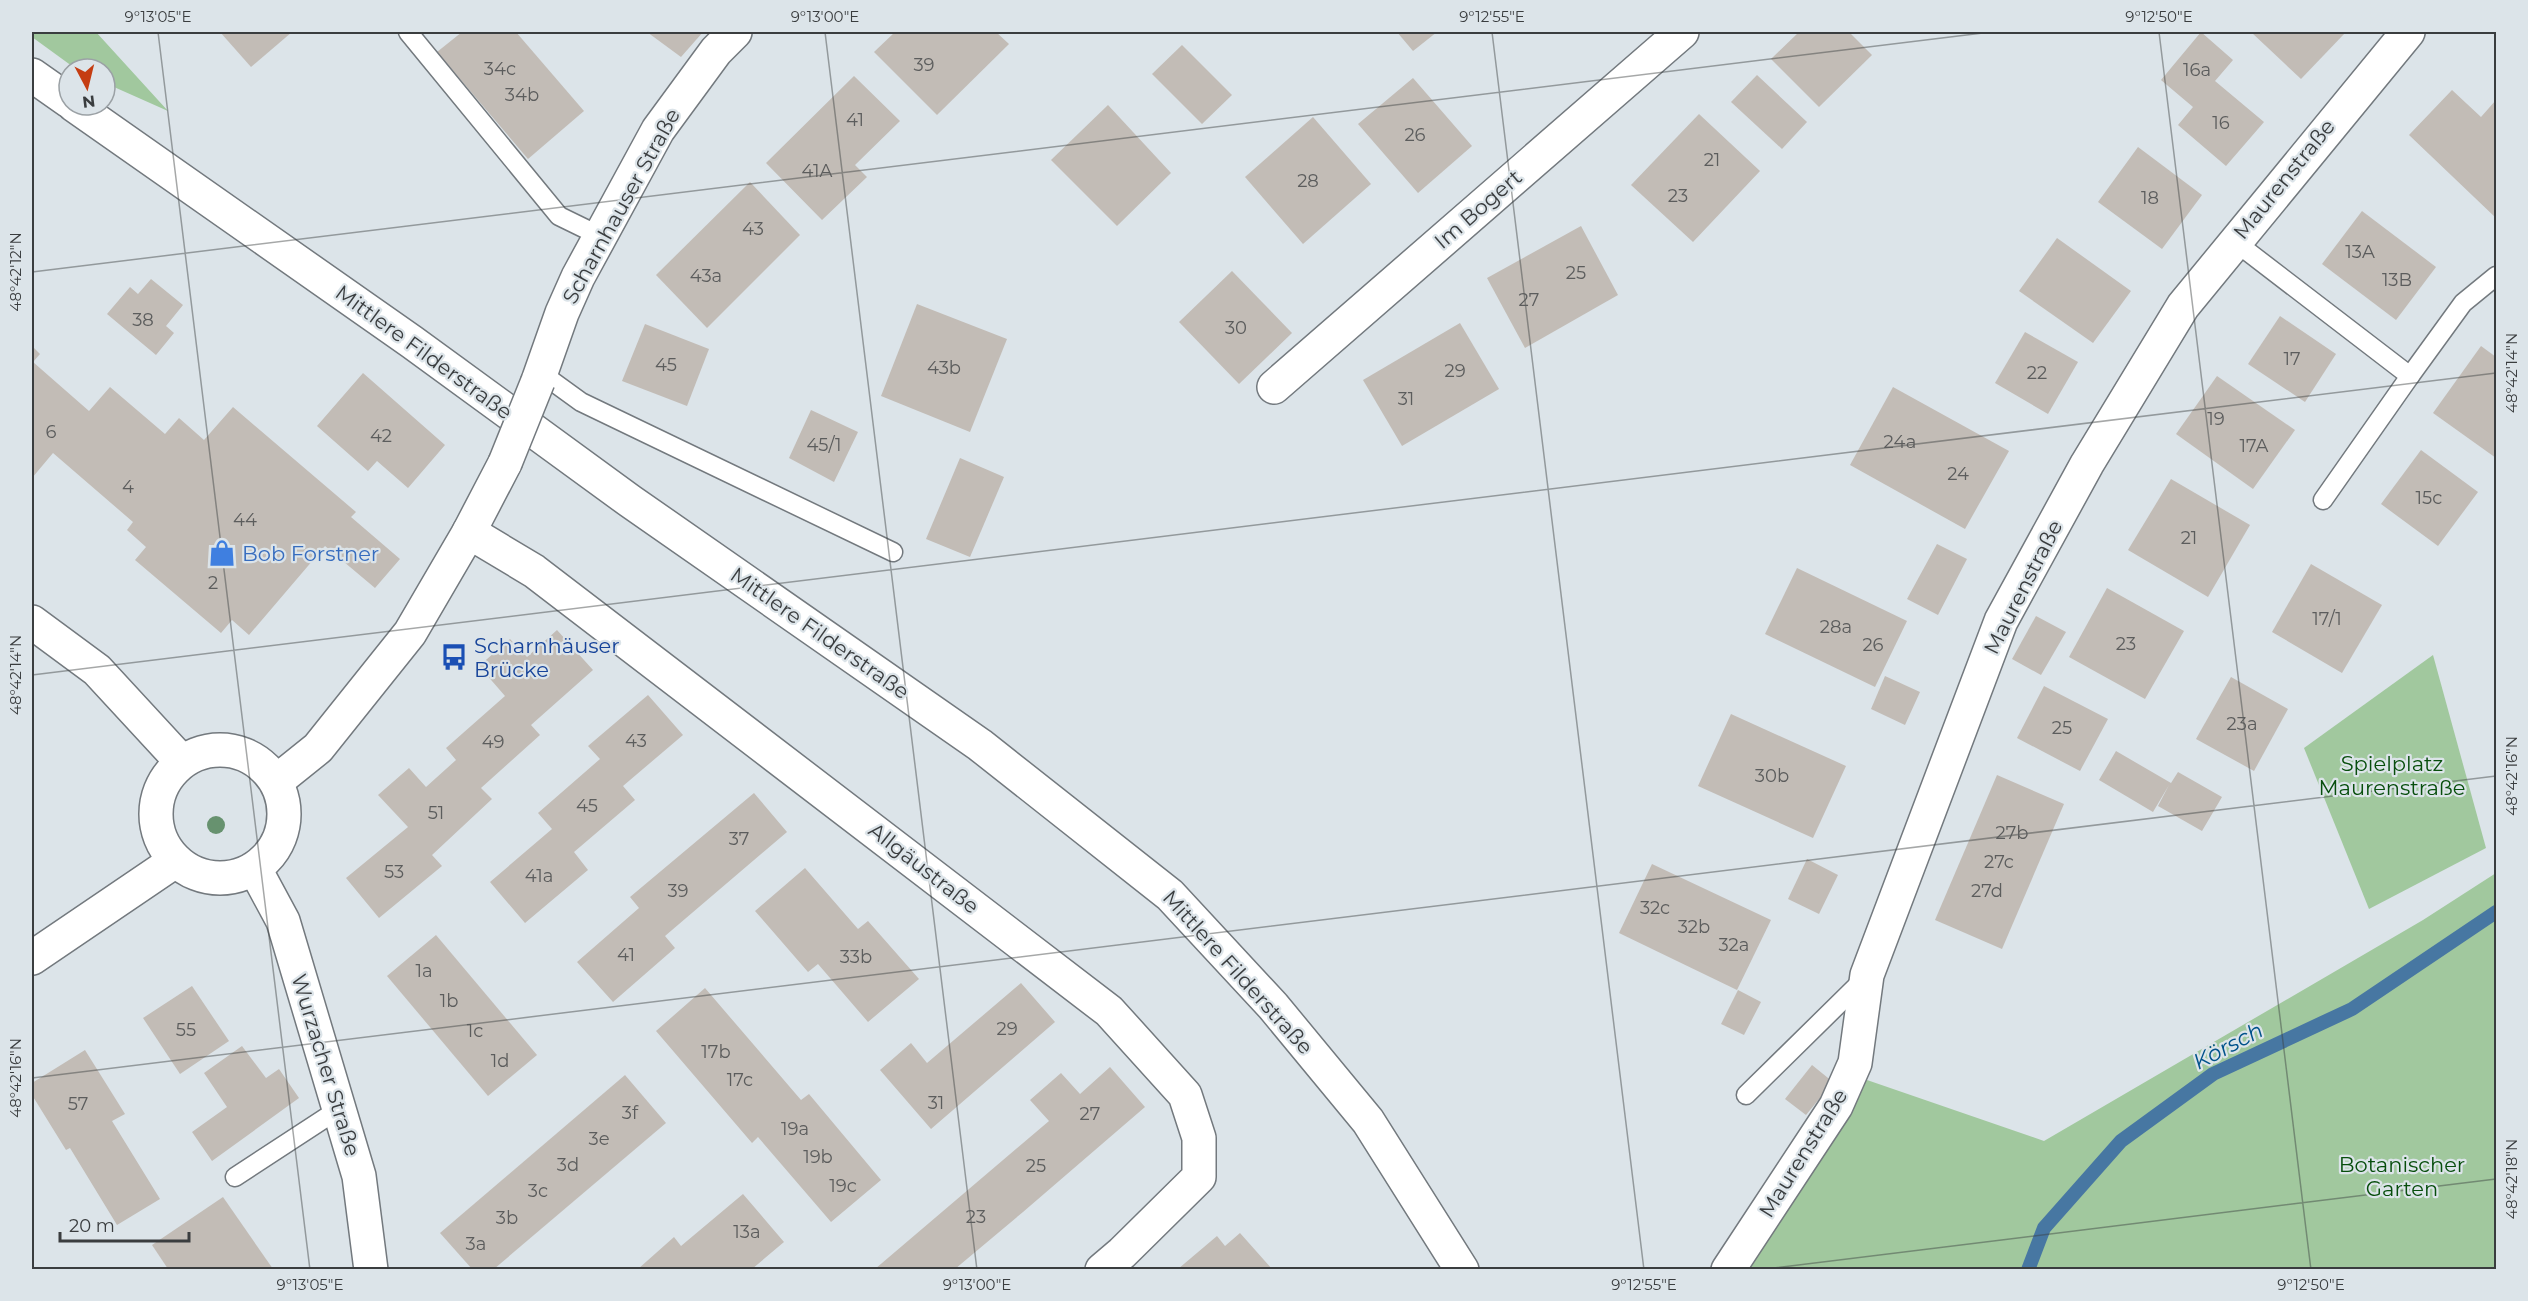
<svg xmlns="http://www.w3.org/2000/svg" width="2528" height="1301" viewBox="0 0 2528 1301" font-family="Montserrat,sans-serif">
<rect width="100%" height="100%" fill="#dce4e9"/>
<g fill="#a1c89e">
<polygon points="32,32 96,32 168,111 105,83 105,69 76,69 32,37"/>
<polygon points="2433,655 2486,848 2369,909 2304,748"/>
<polygon points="2496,873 2496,1269 1739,1270 1867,1080 2044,1141 2423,920"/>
</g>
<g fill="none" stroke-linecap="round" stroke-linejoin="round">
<polyline stroke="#4777a2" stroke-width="14" points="2028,1270 2044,1228 2121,1141 2213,1074 2352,1009 2496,912"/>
</g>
<g fill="#c2bcb6">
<polygon points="220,32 292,32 251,67"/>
<polygon points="462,32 516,32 584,111 528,159 437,52"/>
<polygon points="647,32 703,32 681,57"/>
<polygon points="895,32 996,32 1009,44 937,115 874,52"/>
<polygon points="1397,32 1437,32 1413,51"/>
<polygon points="1799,32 1849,32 1872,55 1819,107 1771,59"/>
<polygon points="2201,32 2233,60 2215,81 2264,122 2226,166 2178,125 2193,107 2161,80"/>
<polygon points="2251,32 2346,32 2301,79"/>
<polygon points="1182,45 1232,95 1202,124 1152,74"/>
<polygon points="1757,75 1807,122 1782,149 1731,102"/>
<polygon points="854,76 900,121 855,165 867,177 822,220 766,163"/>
<polygon points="1413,78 1472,146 1418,193 1358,124"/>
<polygon points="2452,90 2481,117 2496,100 2496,218 2409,135"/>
<polygon points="1108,105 1171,173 1117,226 1051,160"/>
<polygon points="1699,114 1760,171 1693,242 1631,185"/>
<polygon points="1313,117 1371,184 1303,244 1245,177"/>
<polygon points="2138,147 2202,195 2162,249 2098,202"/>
<polygon points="750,182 800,235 707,328 656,275"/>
<polygon points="2362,211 2436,267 2396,320 2322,264"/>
<polygon points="1581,226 1618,295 1525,348 1487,278"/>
<polygon points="2057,238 2131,291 2093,343 2019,291"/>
<polygon points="1232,271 1292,333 1239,384 1179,322"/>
<polygon points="151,279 183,305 166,326 174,333 156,355 107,314 130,287 138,294"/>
<polygon points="917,304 1007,339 970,432 881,396"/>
<polygon points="2280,316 2336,354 2305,402 2248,364"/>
<polygon points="1460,323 1499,389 1402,446 1363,380"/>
<polygon points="645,324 709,349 687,406 622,381"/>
<polygon points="2025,332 2078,362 2048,414 1995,383"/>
<polygon points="32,346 40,354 33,362 89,411 110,387 165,434 179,418 204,440 233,407 356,512 351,517 400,559 375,588 325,546 249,635 232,620 221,633 135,560 146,547 127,530 133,522 53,453 32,478"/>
<polygon points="2481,346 2496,357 2496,458 2433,413"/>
<polygon points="363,373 445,445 408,488 377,461 368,471 317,426"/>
<polygon points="2217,376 2295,430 2253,489 2176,434"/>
<polygon points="1893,387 2009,451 1965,529 1850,465"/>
<polygon points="811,410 858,432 834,482 789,458"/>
<polygon points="2421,450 2478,492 2438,546 2381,504"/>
<polygon points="960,458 1004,477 970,557 926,539"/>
<polygon points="2171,479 2250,525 2208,597 2128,550"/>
<polygon points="1937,544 1967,559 1938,615 1907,599"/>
<polygon points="2311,564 2382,605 2342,673 2272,632"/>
<polygon points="1797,568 1907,621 1875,687 1765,634"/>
<polygon points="2107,588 2184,631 2145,699 2069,657"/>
<polygon points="2036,616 2066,632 2041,675 2012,659"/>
<polygon points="557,630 593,670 531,725 540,735 481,788 492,799 432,855 442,866 379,918 346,878 408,827 378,795 409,768 426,787 456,760 446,748 505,696 479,666 510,639 527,657"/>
<polygon points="1885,676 1920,692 1905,725 1871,709"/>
<polygon points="2231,677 2288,709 2254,771 2196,739"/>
<polygon points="2044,686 2108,719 2080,771 2017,738"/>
<polygon points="648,695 683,735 623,786 635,800 574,852 588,870 525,923 490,882 552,829 538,813 600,759 588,746"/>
<polygon points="1731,714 1846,766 1813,838 1698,786"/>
<polygon points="2116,751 2171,783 2178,772 2222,797 2202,831 2158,806 2169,785 2153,812 2099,780"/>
<polygon points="1997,775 2064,804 2002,949 1935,920"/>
<polygon points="754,793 787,832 665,936 675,948 613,1002 577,962 639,908 630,897"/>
<polygon points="1807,859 1838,875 1819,914 1788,899"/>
<polygon points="1652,864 1771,920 1737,990 1619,933"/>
<polygon points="805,868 858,929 868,921 919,979 868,1022 818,964 808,972 755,911"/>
<polygon points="436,935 537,1055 488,1096 387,976"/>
<polygon points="1021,983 1055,1022 931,1129 880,1070 911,1043 927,1063"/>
<polygon points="192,986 229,1041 180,1074 143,1018"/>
<polygon points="705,988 801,1100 809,1094 881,1180 831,1222 758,1137 752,1143 656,1031"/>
<polygon points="1738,990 1761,1002 1744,1035 1721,1024"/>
<polygon points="242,1046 266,1078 279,1069 299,1098 212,1161 192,1132 227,1107 204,1073"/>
<polygon points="85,1050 125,1114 112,1121 160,1199 117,1225 70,1148 66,1150 32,1095 32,1083"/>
<polygon points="1812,1065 1833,1082 1806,1115 1785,1099"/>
<polygon points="1110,1067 1145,1107 1023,1212 955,1269 875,1269 1049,1121 1030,1100 1061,1073 1080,1094"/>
<polygon points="625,1075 666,1123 494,1269 472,1269 440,1233"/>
<polygon points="743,1194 784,1242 752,1269 638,1269 674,1237 681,1246"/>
<polygon points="223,1197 273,1269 168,1269 152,1245"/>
<polygon points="1240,1233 1272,1269 1178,1269 1217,1236 1225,1246"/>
</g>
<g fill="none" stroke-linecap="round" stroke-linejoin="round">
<defs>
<g id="service">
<polyline points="408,32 559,216 600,236"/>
<polyline points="2234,241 2410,376 2323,500"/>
<polyline points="541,373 581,402 893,552"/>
<polyline points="2410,376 2463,303 2496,276"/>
<polyline points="1746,1095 1864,979"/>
<polyline points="235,1177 339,1109"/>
</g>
<g id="minor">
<polyline points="538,381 562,313 578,277 658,130 716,51 735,32"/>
<polyline points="1274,387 1682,32"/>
<polyline points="469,532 534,571 1109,1011 1185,1095 1199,1138 1199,1177 1122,1253 1102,1270"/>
<polyline points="32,622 97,670 181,761"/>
<circle cx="220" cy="814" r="64"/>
<polyline points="277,781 318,748 410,633 469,532 505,463"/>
<polyline points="255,869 283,921 359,1176 371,1270"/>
<polyline points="32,958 175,861"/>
<polyline points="1728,1270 1836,1106 1855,1063 1867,975 2001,621 2087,464 2183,306 2408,32"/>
</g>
<g id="secondary">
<polyline points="32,75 69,101"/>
<polyline points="74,105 412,342 630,501 980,745 1170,895 1273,1006 1368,1121 1462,1270"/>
</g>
</defs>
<use href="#service" stroke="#73797e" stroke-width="21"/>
<use href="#minor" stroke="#73797e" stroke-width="36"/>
<use href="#secondary" stroke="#73797e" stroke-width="36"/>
<use href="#service" stroke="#fff" stroke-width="18"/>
<use href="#minor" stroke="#fff" stroke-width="33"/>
<use href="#secondary" stroke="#fff" stroke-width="33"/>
<defs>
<polyline id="minor-bridge" points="505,463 538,381"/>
</defs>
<use href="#minor-bridge" stroke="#73797e" stroke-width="36" stroke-linecap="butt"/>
<use href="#minor-bridge" stroke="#fff" stroke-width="33"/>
</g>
<circle fill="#67926f" cx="216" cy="825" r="9"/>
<path fill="none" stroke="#3a3d3f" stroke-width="1.5" stroke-opacity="0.45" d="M158,32L310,1270M825,32L977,1270M1492,32L1644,1270M2159,32L2311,1270M32,272L1991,32M32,675L2496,373M32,1078L2496,776M1757,1270L2496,1179"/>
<defs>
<symbol id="shop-bare" viewBox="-9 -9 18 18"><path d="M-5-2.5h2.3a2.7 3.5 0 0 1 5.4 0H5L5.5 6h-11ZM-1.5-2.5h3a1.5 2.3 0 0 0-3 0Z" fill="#3f7fe0" stroke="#dce4e9" stroke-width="2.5" paint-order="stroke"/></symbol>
<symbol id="bus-bare" viewBox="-9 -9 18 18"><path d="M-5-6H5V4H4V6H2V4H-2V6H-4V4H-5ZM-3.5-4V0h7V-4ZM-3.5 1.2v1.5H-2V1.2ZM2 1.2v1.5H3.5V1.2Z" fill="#1a4fb4" stroke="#dce4e9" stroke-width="2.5" paint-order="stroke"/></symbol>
</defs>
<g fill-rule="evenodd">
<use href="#shop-bare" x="203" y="534" width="38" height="38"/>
<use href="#bus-bare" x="435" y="638" width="38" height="38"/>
</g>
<g text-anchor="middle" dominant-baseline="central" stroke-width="4.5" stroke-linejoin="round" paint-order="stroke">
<g font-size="18" fill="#5c5d5d">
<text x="924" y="65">39</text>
<text x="500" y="69">34c</text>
<text x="2197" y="70">16a</text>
<text x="522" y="95">34b</text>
<text x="855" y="120">41</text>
<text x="2221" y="123">16</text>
<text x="1415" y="135">26</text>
<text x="1712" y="160">21</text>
<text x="817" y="171">41A</text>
<text x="1308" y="181">28</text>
<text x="1678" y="196">23</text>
<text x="2150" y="198">18</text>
<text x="753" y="229">43</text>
<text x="2360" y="252">13A</text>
<text x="1576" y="273">25</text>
<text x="706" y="276">43a</text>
<text x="2397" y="280">13B</text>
<text x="1529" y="300">27</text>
<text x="143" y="320">38</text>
<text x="1236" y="328">30</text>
<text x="2292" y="359">17</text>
<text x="666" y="365">45</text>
<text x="944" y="368">43b</text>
<text x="1455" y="371">29</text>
<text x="2037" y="373">22</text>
<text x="1406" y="399">31</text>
<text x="2216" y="419">19</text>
<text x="51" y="432">6</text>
<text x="381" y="436">42</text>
<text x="1900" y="442">24a</text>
<text x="824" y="445">45/1</text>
<text x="2254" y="446">17A</text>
<text x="1958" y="474">24</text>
<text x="128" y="487">4</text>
<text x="2429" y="498">15c</text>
<text x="245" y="520">44</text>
<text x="2189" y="538">21</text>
<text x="213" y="583">2</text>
<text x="2327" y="619">17/1</text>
<text x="1836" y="627">28a</text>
<text x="2126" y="644">23</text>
<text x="1873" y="645">26</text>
<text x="2242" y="724">23a</text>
<text x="2062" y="728">25</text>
<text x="636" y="741">43</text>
<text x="493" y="742">49</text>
<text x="1772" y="776">30b</text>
<text x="587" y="806">45</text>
<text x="436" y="813">51</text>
<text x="2012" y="833">27b</text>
<text x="739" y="839">37</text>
<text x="1999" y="862">27c</text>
<text x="394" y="872">53</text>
<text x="539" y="876">41a</text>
<text x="678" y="891">39</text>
<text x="1987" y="891">27d</text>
<text x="1655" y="908">32c</text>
<text x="1694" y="927">32b</text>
<text x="1734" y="945">32a</text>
<text x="626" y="955">41</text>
<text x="856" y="957">33b</text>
<text x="424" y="971">1a</text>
<text x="449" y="1001">1b</text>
<text x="1007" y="1029">29</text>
<text x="186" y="1030">55</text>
<text x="475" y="1031">1c</text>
<text x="716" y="1052">17b</text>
<text x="500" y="1061">1d</text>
<text x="740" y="1080">17c</text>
<text x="936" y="1103">31</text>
<text x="78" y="1104">57</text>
<text x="630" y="1113">3f</text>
<text x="1090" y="1114">27</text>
<text x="795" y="1129">19a</text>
<text x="599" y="1139">3e</text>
<text x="818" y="1157">19b</text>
<text x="568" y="1165">3d</text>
<text x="1036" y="1166">25</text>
<text x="843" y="1186">19c</text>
<text x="538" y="1191">3c</text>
<text x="976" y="1217">23</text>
<text x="507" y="1218">3b</text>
<text x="747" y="1232">13a</text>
<text x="476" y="1244">3a</text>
</g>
<g font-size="21" fill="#3a3d3f" stroke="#dce4e9">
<text transform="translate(2284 179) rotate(-51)">Maurenstraße</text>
<text transform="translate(621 206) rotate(-61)">Scharnhauser Straße</text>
<text transform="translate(1478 209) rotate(-41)">Im Bogert</text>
<text transform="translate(424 352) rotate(36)">Mittlere Filderstraße</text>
<text transform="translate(2023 587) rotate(-63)">Maurenstraße</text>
<text transform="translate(820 633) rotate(35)">Mittlere Filderstraße</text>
<text transform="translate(924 868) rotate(38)">Allgäustraße</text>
<text transform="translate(1238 972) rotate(48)">Mittlere Filderstraße</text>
<text transform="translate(326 1065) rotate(73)">Wurzacher Straße</text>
<text transform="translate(1803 1153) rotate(-58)">Maurenstraße</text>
</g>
<g font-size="21" fill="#366cbe" stroke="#dce4e9" text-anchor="start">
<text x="242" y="553">Bob Forstner</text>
</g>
<g font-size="21" fill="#164399" stroke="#dce4e9" text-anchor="start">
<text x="474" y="645">Scharnhäuser<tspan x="474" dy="24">Brücke</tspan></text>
</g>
<g font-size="21" fill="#074e0c" stroke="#dce4e9">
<text x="2392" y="763">Spielplatz<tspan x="2392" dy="24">Maurenstraße</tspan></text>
<text x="2402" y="1164">Botanischer<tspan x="2402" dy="24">Garten</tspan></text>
</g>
<g font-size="22" font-style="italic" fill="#01528b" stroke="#dce4e9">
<text transform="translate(2228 1046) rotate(-28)">Körsch</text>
</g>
</g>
<rect width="2528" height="1301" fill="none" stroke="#dce4e9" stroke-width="66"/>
<g transform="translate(87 87) rotate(173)"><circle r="28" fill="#dce4e9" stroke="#9ba1a5" stroke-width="1.5"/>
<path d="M0-4.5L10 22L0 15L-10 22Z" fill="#c53d12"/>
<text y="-9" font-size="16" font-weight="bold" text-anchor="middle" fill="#3a3d3f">N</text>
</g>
<path d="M60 1232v9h129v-9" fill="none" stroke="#3a3d3f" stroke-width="3"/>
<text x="69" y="1232" font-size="18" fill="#3a3d3f" stroke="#dce4e9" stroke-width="4.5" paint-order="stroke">20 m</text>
<rect x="33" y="33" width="2462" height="1235" fill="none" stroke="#3a3d3f" stroke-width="2"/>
<g font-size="15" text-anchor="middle" fill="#3a3d3f">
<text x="158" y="22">9°13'05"E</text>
<text x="825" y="22">9°13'00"E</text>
<text x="1492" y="22">9°12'55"E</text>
<text x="2159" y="22">9°12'50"E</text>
<text transform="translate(16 272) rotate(-90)" y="5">48°42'12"N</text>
<text transform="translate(2512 373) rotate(-90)" y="5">48°42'14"N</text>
<text transform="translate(16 675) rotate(-90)" y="5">48°42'14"N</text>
<text transform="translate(2512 776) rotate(-90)" y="5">48°42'16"N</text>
<text transform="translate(16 1078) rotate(-90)" y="5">48°42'16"N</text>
<text transform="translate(2512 1179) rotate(-90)" y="5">48°42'18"N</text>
<text x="310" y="1290">9°13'05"E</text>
<text x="977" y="1290">9°13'00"E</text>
<text x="1644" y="1290">9°12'55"E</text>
<text x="2311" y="1290">9°12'50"E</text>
</g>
</svg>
